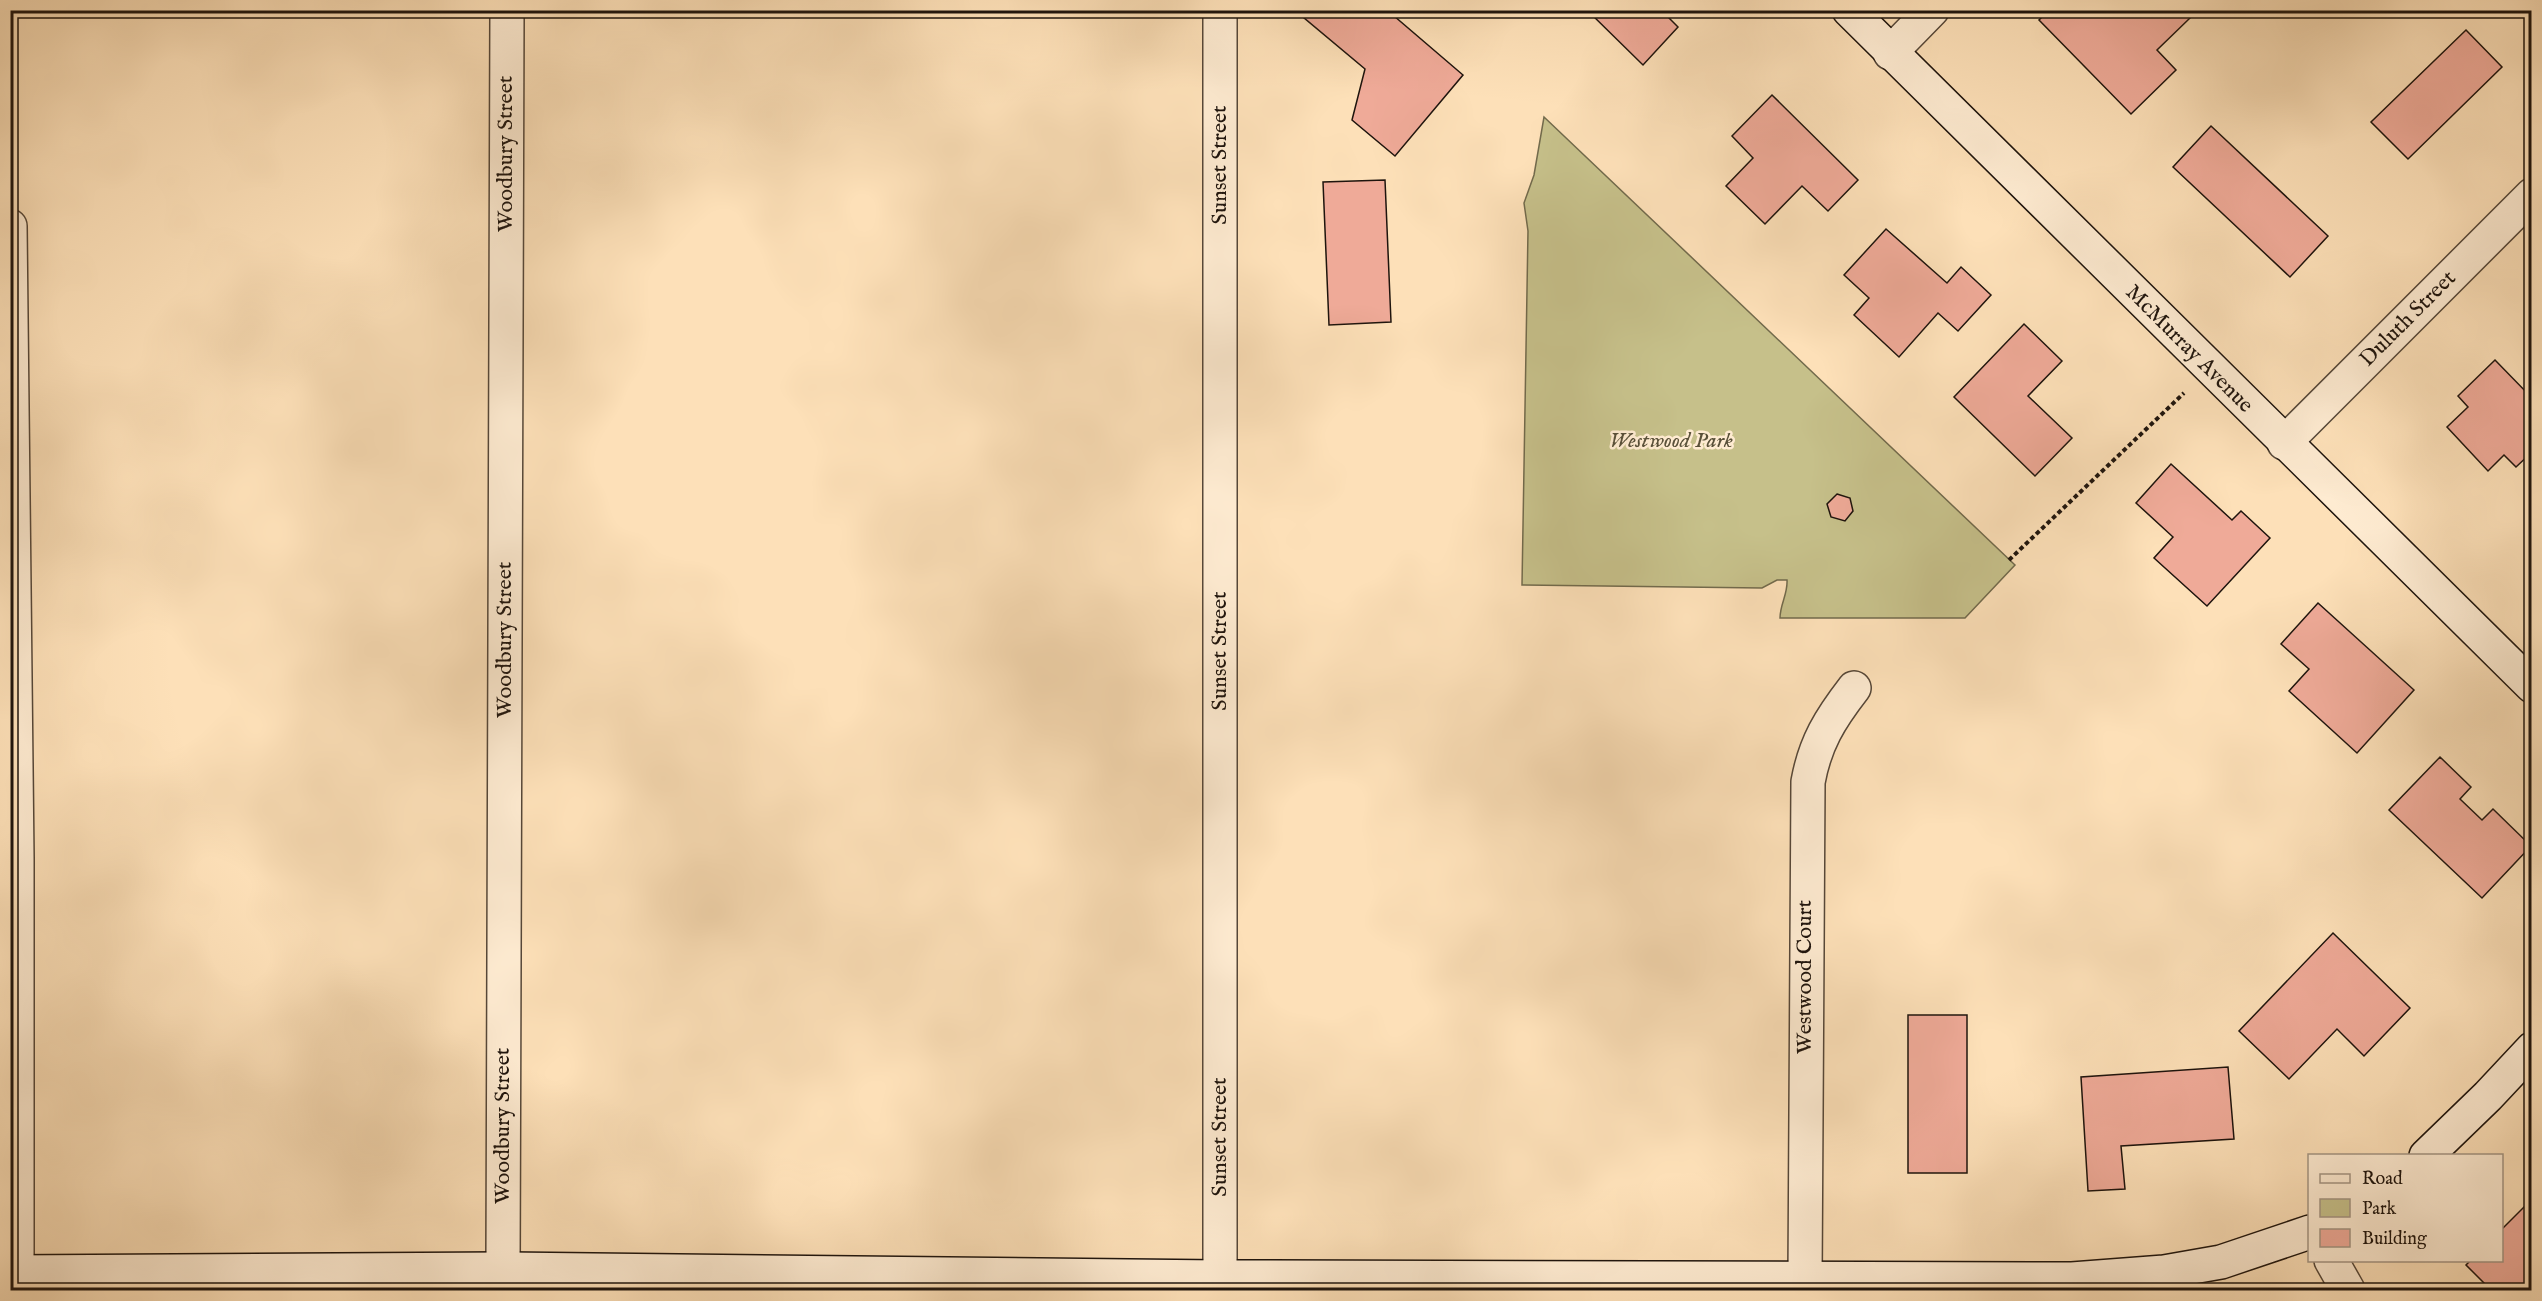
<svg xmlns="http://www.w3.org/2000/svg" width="2542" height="1301" viewBox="0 0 2542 1301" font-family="'IM FELL English',serif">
<rect width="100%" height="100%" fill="#fde0b8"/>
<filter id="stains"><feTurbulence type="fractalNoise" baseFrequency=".00333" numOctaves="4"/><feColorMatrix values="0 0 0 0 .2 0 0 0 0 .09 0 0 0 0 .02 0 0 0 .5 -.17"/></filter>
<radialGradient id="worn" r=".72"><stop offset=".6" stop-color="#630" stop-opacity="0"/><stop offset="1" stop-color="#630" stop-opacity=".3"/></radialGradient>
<path fill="#c6c08a" stroke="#726a4c" stroke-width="1.5" d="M1544,117L2015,565L1965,618H1780C1780,604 1788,594 1787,580H1777L1762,588L1522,585L1528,231L1524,203L1534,175Z"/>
<g fill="#efaa98" stroke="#1e140d" stroke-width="1.5">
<polygon points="1308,10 1387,10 1463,75 1395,156 1352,120 1365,69 1303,17"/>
<polygon points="1587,10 1661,10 1678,27 1643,65"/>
<polygon points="2049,10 2183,10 2190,18 2157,50 2176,70 2131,114 2039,20"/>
<polygon points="2466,30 2502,67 2408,159 2371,122"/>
<polygon points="1772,95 1858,180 1828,211 1802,186 1765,224 1726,186 1753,158 1732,136"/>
<polygon points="2211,126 2328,236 2290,277 2173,167"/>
<polygon points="1385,180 1391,322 1329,325 1323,182"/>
<polygon points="1886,229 1947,283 1961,267 1991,295 1958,331 1938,313 1899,357 1854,315 1869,298 1844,275"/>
<polygon points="2024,324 2062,361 2028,396 2072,438 2035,476 1954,397"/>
<polygon points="2495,360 2532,398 2532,452 2516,467 2504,455 2488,471 2447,427 2468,407 2458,396"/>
<polygon points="2171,464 2232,520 2241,511 2270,538 2207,606 2154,558 2173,537 2136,503"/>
<polygon points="1837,494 1850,498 1853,511 1845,521 1831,517 1827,504"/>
<polygon points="2318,603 2414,690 2357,753 2289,691 2309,669 2281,644"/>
<polygon points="2440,757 2471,787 2460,799 2482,820 2493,809 2531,846 2482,898 2389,810"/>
<polygon points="2333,933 2410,1008 2364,1056 2337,1029 2289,1079 2239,1031"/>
<rect x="1908" y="1015" width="59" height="158"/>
<polygon points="2228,1067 2234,1139 2121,1146 2125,1189 2088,1191 2081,1077"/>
<polygon points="2532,1199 2532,1284 2525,1290 2491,1290 2466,1265 2471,1260 2502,1260 2502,1229"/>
</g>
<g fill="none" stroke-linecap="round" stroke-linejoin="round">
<defs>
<g id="street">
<polyline points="1890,53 1932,10"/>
<polyline points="10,226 17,858 17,1290"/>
<polyline points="2284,443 2532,195"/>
<polyline points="2331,1260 2348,1290"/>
<polyline points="503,1269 507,10"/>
<path d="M1805,1279L1808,782C1815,743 1830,719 1854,688"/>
<polyline points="1220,1290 1220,10"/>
</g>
<g id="secondary">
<polyline points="1849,10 2532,686"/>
<polyline points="2426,1156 2488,1096 2532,1049"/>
<polyline points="10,1272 503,1269 1220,1277 2072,1279 2164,1272 2221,1262 2310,1232"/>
</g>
</defs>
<use href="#street" stroke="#564738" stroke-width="36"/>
<use href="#secondary" stroke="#1e140d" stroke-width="36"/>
<polyline stroke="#1e140d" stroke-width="4" stroke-dasharray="4.5 3" stroke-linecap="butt" points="2009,560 2184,393"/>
<use href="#street" stroke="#feebd1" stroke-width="33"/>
<use href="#secondary" stroke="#feebd1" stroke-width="33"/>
</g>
<g text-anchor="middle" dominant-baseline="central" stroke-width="5" stroke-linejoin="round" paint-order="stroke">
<g font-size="22" fill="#1e140d" stroke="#feebd1">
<text transform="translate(506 154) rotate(-90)">Woodbury Street</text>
<text transform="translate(1220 165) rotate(-90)">Sunset Street</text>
<text transform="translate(2408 319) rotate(-45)">Duluth Street</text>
<text transform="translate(2189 349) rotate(45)">McMurray Avenue</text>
<text transform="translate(505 640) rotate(-90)">Woodbury Street</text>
<text transform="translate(1220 651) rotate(-90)">Sunset Street</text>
<text transform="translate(1805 977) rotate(-90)">Westwood Court</text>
<text transform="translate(503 1126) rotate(-90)">Woodbury Street</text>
<text transform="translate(1220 1137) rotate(-90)">Sunset Street</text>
</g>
<g font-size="22" font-style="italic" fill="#595039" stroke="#feebd1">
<text x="1671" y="441">Westwood Park</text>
</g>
</g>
<rect width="2542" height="1301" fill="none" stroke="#fde0b8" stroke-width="36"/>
<rect x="12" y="12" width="2518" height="1277" fill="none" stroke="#1e140d" stroke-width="3"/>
<rect x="18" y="18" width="2506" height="1265" fill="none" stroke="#1e140d" stroke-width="1.5"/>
<rect x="2308" y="1154" width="195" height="108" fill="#feebd1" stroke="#a49583" stroke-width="1.5"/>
<rect x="2320" y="1174" width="30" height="9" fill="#feebd1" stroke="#a49583" stroke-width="1.5"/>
<text x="2362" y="1184" font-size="18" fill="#1e140d">Road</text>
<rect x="2320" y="1199" width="30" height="18" fill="#c6c08a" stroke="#a49583" stroke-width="1.5"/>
<text x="2362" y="1214" font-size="18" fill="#1e140d">Park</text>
<rect x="2320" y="1229" width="30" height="18" fill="#efaa98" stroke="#a49583" stroke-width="1.5"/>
<text x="2362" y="1244" font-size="18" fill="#1e140d">Building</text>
<rect width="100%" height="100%" filter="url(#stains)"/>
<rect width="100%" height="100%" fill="url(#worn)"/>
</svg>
